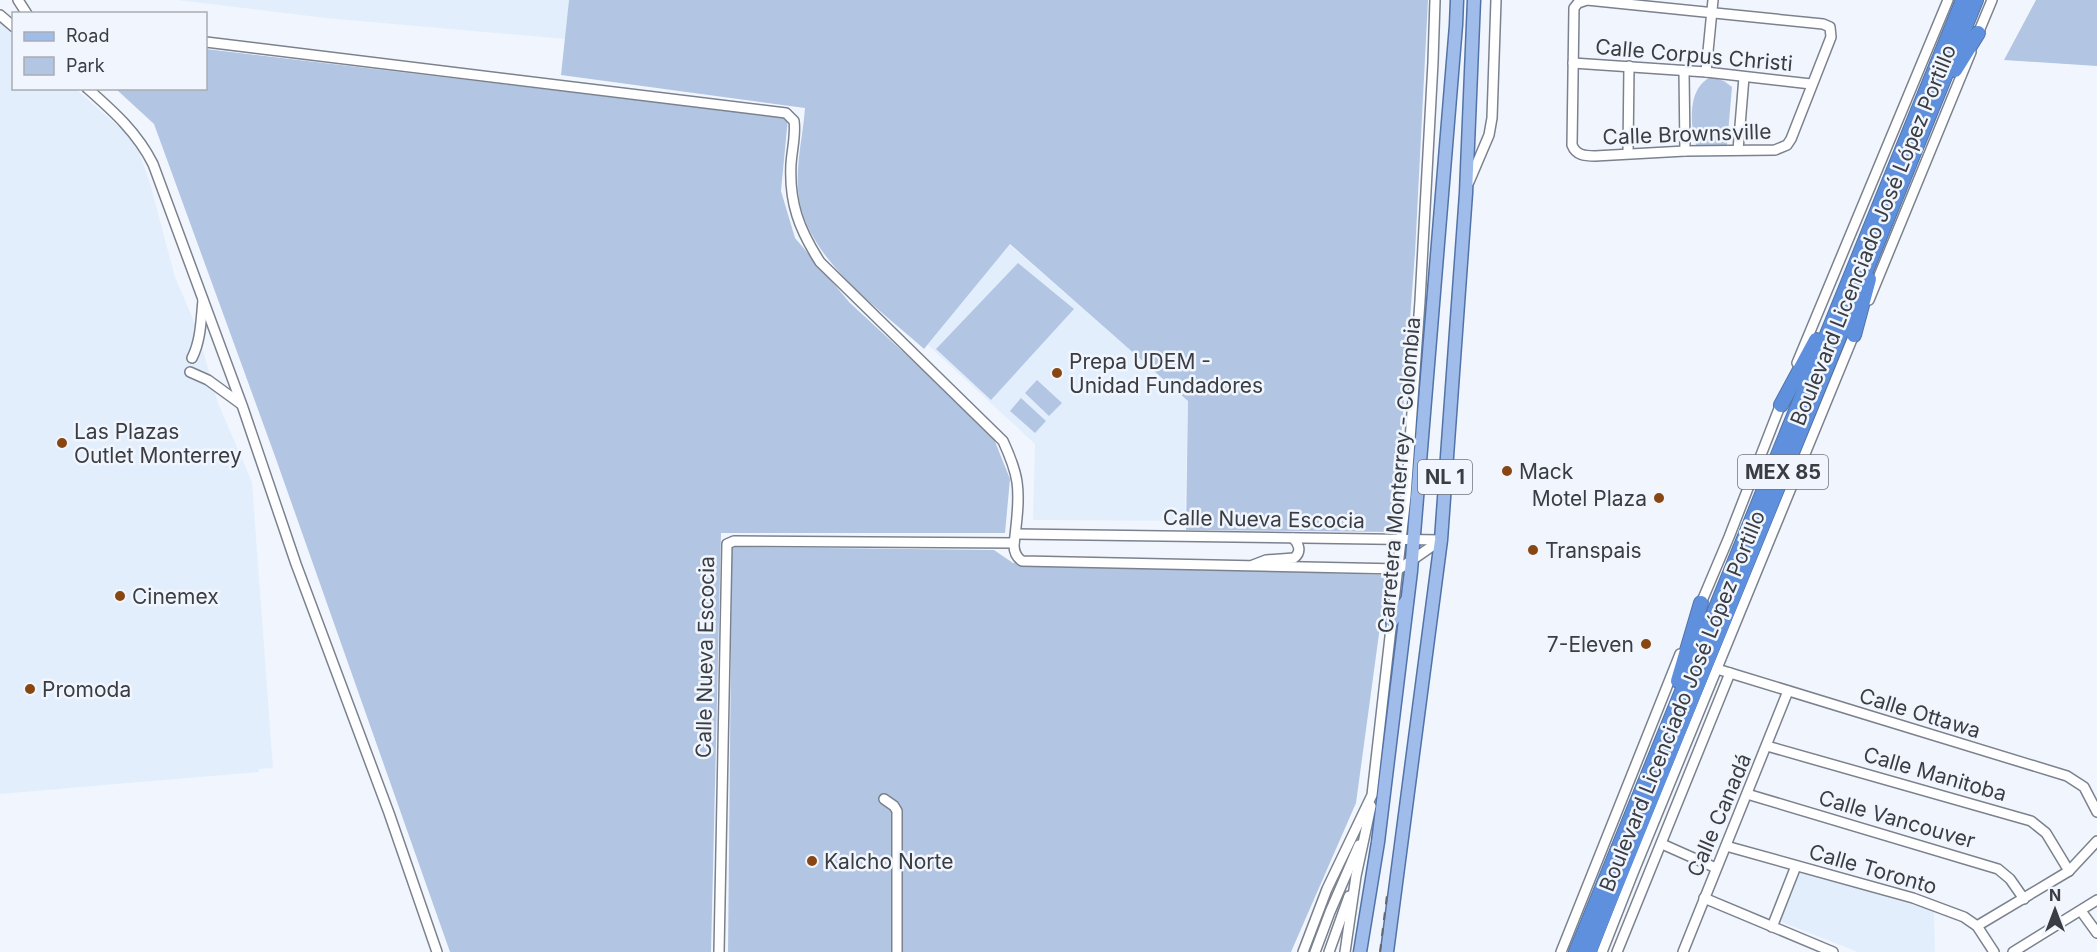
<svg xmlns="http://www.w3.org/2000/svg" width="2097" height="952" viewBox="0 0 2097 952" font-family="Inter,sans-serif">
<rect width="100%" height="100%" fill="#f1f6fe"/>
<g fill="#e3eefd">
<polygon points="177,0 569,0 565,39 325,18"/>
<polygon points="0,20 13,33 14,88 76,89 127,134 137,147 150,183 175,277 196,326 218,403 252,482 273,768 259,769 259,772 0,794"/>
<polygon points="1009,244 1188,401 1185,521 1033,520 1035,444 928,345"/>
<polygon points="1797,871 1934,911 1935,952 1858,952 1779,921"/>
</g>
<g fill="#b2c5e2">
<path d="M569,0H1428L1415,253L1394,532L1186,530L1188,401L1010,244L924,349C878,307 804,258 798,191C796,163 803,135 805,108L561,75Z"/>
<polygon points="2036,0 2097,0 2097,66 2004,60"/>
<polygon points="206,49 788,118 781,191 795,238 850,303 992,434 1010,479 1005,533 721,533 711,952 450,952 276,459 154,124 116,89 206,88"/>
<path d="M1711,77L1724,81L1732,87L1727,145H1696C1690,124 1687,88 1711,77Z"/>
<polygon points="1018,263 1074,309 991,400 936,349"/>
<polygon points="1037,380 1062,403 1049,416 1025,393"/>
<polygon points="1021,398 1046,421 1035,433 1010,411"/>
<polygon points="732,547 994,550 1013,563 1387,575 1356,803 1291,952 728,952"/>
</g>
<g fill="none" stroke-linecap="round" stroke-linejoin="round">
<defs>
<g id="minor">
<polyline points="18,0 27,14"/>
<path d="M1587,0L1823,24L1830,27L1831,37L1791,139L1787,145L1775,150L1685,151L1595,156C1584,156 1576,155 1572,145L1574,8L1578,3Z"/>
<polyline points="0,15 14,27"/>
<polyline points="1977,36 1992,0"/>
<path d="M206,42L786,113L794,121C796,135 792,149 791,164C789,203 799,229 820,262L1003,441C1009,454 1015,468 1017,482C1020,502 1016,525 1014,545C1014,552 1016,557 1022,561L1399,569L1441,540"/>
<polyline points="1573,63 1706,72 1811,84"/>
<polyline points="1684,71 1685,151"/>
<polyline points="1706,72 1713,0"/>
<path d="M87,88C113,111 137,132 153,164L242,405L296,564L389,813L437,952"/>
<polyline points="1738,150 1744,77"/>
<polyline points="1628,153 1629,66"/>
<polyline points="1469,182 1489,135 1492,118 1496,0"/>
<polyline points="1869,300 1971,52"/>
<path d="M192,358C201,340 201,320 203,300"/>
<polyline points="1797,363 1948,0"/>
<polyline points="190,372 208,380 241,404"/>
<polyline points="1016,534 1441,540"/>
<path d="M1253,565L1266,560L1294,558C1302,552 1299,544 1293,538"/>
<polyline points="1699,608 1729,537 1782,401"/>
<polyline points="1717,669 2067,776 2084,787 2097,812"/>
<polyline points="1767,746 2031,821 2046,833 2069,871"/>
<polyline points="1747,794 1998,869 2010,879 2024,899"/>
<polyline points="884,799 894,806 897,811 897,952"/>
<polyline points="1662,844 1716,868"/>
<polyline points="1726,846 1913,898 1964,917 1977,926 1994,952"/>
<polyline points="1704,898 1833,952"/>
<polyline points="2081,911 2097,933"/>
<polyline points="1977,926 2069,871 2097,841"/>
<polyline points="1772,927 1796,866"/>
<polyline points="719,952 727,544 734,541 1014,543"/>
<polyline points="1303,952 1327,889 1372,795 1406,496 1420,301 1433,62 1435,0"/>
<polyline points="1315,952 1330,912 1359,845"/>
<polyline points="1329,952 1349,896"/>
<polyline points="1345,952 1356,876 1371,806"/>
<polyline points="1561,952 1680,654"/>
<polyline points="1602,952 1633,873 1855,332"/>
<polyline points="1617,952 1730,673"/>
<polyline points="1683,952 1788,691"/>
<polyline points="2013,952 2097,900"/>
</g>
<g id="major">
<polyline points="1392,621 1407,600"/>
<polyline points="1360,952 1378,842 1411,571 1456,25 1457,0"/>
<polyline points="1387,952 1441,540 1466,193 1474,0"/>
</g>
<g id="highway">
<polyline points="1955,70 1978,33"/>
<polyline points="1854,335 1869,279"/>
<polyline points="1781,405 1816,340"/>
<polyline points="1678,681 1701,603"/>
<polyline points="1576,952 1963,0"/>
<polyline points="1589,952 1976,0"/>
</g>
</defs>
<use href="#minor" stroke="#7b828e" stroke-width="12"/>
<use href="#major" stroke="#5273a7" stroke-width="15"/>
<use href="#highway" stroke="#5273a7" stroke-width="16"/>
<use href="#minor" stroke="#fff" stroke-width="9"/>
<use href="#major" stroke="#9fbceb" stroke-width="12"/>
<use href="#highway" stroke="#5f90de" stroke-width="14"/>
<polyline stroke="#64676d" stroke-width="2" stroke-dasharray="8 8" stroke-linecap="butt" points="1380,952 1387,895"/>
</g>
<g fill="#884712" stroke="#f1f6fe" stroke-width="2">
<circle cx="1057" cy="373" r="6"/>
<circle cx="62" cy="443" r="6"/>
<circle cx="1507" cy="471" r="6"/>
<circle cx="1659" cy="498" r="6"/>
<circle cx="1533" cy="550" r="6"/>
<circle cx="120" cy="596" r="6"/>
<circle cx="1646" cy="644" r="6"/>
<circle cx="30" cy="689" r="6"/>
<circle cx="812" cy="861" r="6"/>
</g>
<g text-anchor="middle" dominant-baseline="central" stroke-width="5" stroke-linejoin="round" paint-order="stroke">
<g fill="#f1f6fe" stroke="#71747a" stroke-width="1.5">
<rect x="1738" y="455" width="90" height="34" rx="4.5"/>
<rect x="1418" y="460" width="54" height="34" rx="4.5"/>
</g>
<g font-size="20" font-weight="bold" fill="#3a3d42">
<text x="1783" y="472">MEX 85</text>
<text x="1445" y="477">NL 1</text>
</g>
<g font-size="21" fill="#3a3d42" stroke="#f1f6fe">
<text transform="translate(1694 55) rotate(5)">Calle Corpus Christi</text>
<text transform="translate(1687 134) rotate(-2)">Calle Brownsville</text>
<text transform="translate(1873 235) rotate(-68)">Boulevard Licenciado José López Portillo</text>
<text transform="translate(1399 475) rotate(-85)">Carretera Monterrey - Colombia</text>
<text transform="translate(1264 519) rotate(1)">Calle Nueva Escocia</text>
<text transform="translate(705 657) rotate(-89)">Calle Nueva Escocia</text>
<text transform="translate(1682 701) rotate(-68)">Boulevard Licenciado José López Portillo</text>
<text transform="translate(1920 713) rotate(17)">Calle Ottawa</text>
<text transform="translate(1935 774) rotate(16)">Calle Manitoba</text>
<text transform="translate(1719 815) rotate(-67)">Calle Canadá</text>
<text transform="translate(1897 819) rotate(16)">Calle Vancouver</text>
<text transform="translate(1873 869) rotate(16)">Calle Toronto</text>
</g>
<g font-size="21" fill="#3a3d42" stroke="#f1f6fe" text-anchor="start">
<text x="1069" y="361">Prepa UDEM -<tspan x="1069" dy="24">Unidad Fundadores</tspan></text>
<text x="74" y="431">Las Plazas<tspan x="74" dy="24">Outlet Monterrey</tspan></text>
<text x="1519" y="471">Mack</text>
<text x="1647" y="498" text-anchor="end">Motel Plaza</text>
<text x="1545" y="550">Transpais</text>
<text x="132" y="596">Cinemex</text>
<text x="1634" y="644" text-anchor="end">7-Eleven</text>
<text x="42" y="689">Promoda</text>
<text x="824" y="861">Kalcho Norte</text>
</g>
</g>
<rect x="12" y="12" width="195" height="78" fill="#f1f6fe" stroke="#a8acb3" stroke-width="1.5"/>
<rect x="24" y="32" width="30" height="9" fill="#9fbceb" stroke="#a8acb3" stroke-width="1.5"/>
<text x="66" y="42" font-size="18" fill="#3a3d42">Road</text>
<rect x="24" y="57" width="30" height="18" fill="#b2c5e2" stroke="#a8acb3" stroke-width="1.5"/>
<text x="66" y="72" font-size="18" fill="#3a3d42">Park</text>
<g transform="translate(2055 910)" stroke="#f1f6fe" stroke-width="4.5" paint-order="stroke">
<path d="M0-4.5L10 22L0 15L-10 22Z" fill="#3a3d42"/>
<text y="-9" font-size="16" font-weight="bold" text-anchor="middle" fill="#3a3d42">N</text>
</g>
</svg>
